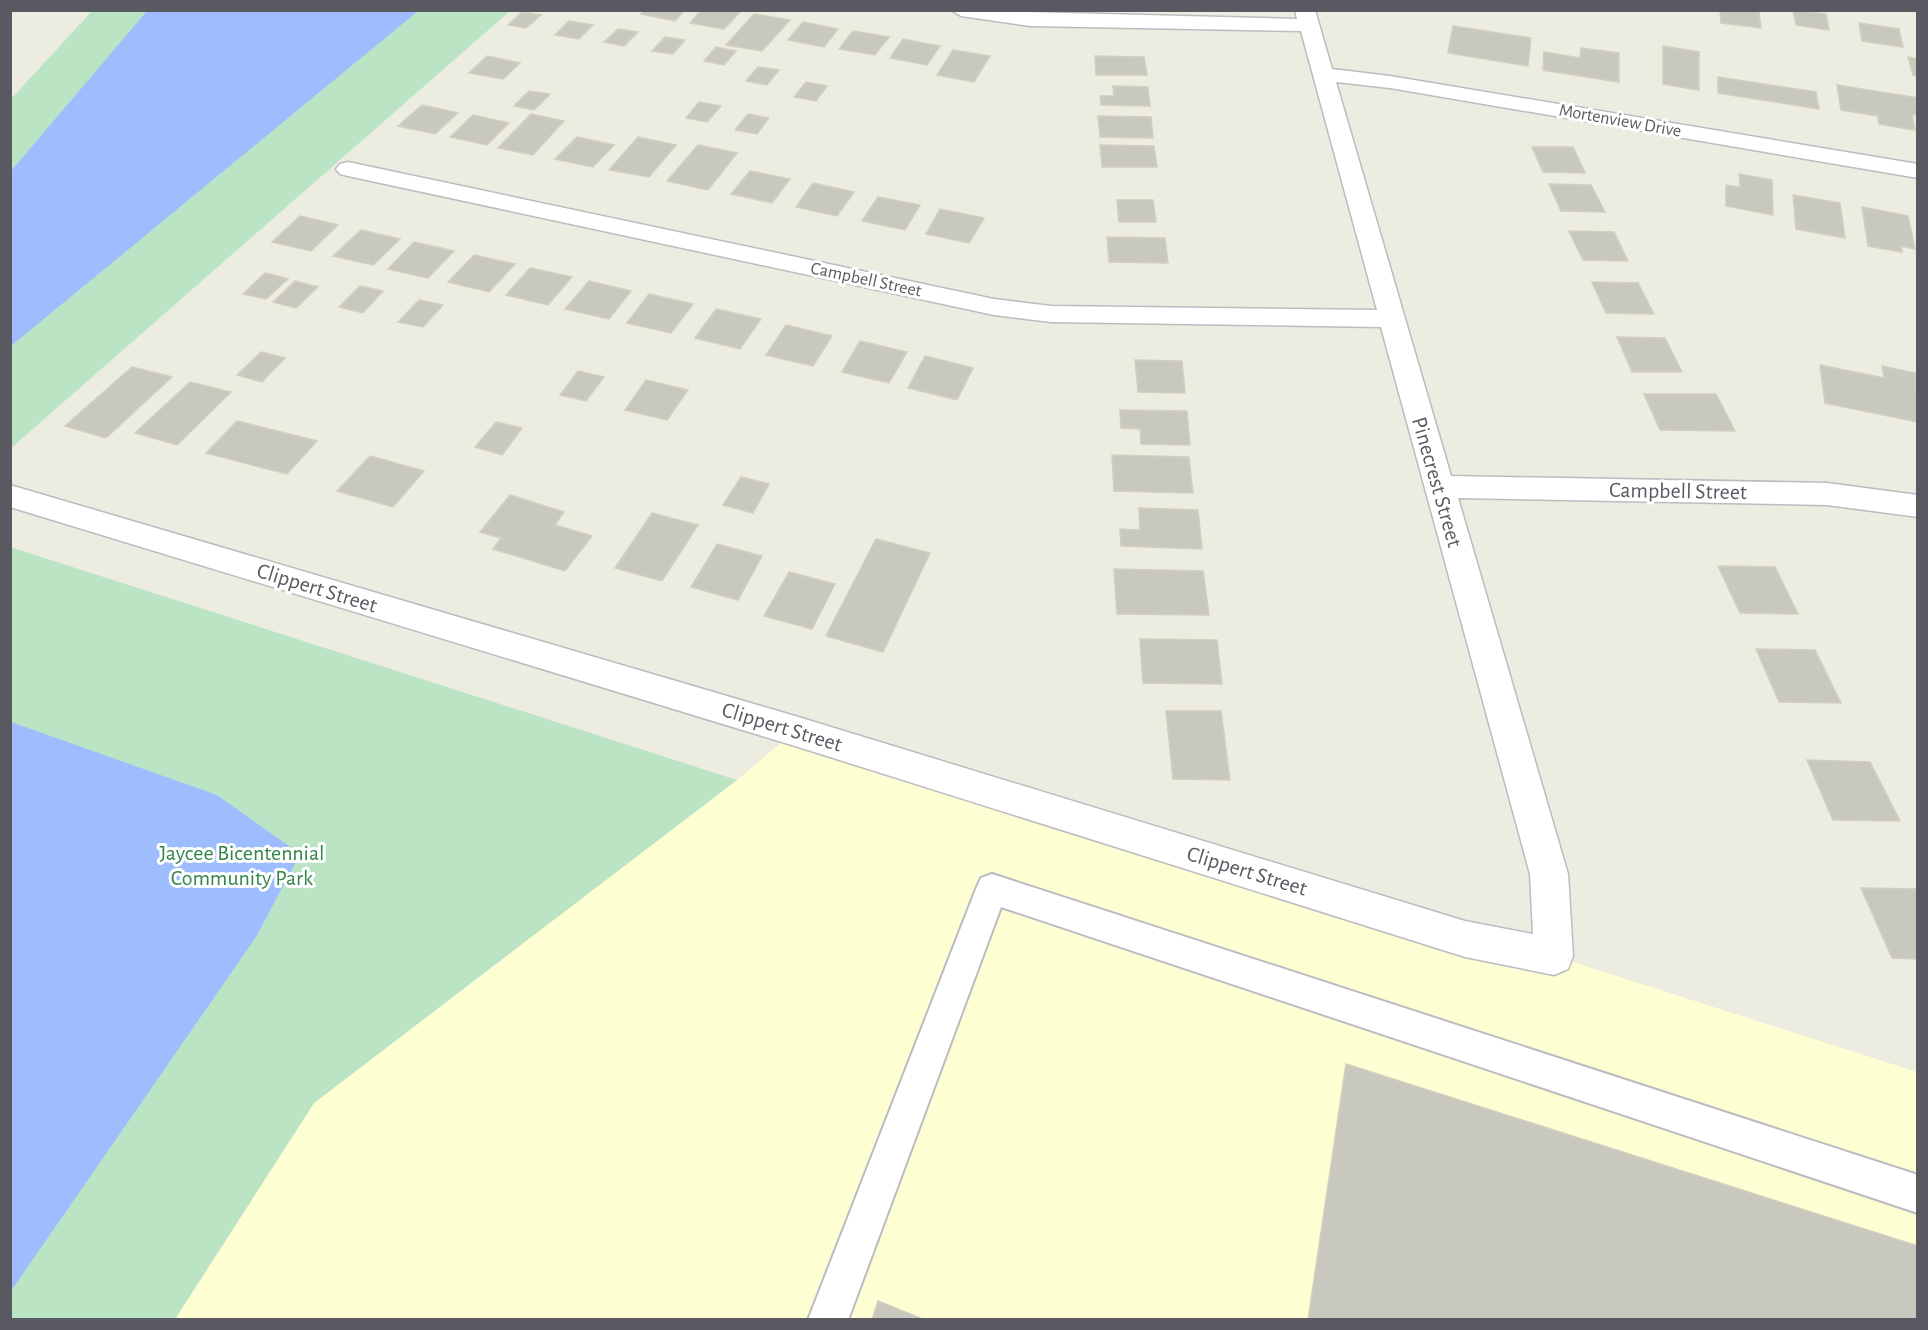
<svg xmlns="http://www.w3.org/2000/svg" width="1928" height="1330" viewBox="0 0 1928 1330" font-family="'Alegreya Sans',sans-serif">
<rect width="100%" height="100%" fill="#ecece0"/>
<polygon fill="#fefed3" points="795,731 1554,956 1917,1072 1917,1319 175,1320 314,1103 737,780"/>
<g fill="#bbe4c5">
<polygon points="92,11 510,11 11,448 10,100"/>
<polygon points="10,547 737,780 314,1103 175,1319 11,1319"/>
</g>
<g fill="#9dbdff">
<polygon points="147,11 418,11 11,346 11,171"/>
<polygon points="11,722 217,795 300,854 256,937 11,1291"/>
</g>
<g fill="#c9c8bf" stroke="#d1cfbe" stroke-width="1.5">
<polygon points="645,10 685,10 675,21 641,14"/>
<polygon points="701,10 734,10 740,12 724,29 690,23"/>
<polygon points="1720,10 1759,12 1761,28 1721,23"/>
<polygon points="1793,10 1826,14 1829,30 1796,25"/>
<polygon points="522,12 541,15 526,28 508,25"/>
<polygon points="754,14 790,20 762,51 726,45"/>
<polygon points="569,21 593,25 579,39 555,35"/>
<polygon points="803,22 838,29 824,47 788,40"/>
<polygon points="1859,23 1899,29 1903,47 1862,41"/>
<polygon points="1453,26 1531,38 1528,66 1448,53"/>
<polygon points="618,29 638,32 624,46 604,42"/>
<polygon points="853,31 889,37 875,55 839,49"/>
<polygon points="665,37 685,40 673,54 652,51"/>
<polygon points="903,39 923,43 940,46 927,65 890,58"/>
<polygon points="1663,46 1699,52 1699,90 1663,84"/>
<polygon points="716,47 736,51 724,65 704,61"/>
<polygon points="1581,48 1619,53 1619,82 1543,70 1544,52 1580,58"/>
<polygon points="953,50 990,56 974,82 937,75"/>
<polygon points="487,56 520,63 503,79 469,73"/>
<polygon points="1095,56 1144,57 1147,75 1096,75"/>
<polygon points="1908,57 1918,59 1918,76 1913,75"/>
<polygon points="758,67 779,70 767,85 746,81"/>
<polygon points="1718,77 1816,92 1819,109 1718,93"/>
<polygon points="806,82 827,86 816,101 794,97"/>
<polygon points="1837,85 1918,98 1918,115 1912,114 1915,130 1879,124 1878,116 1841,110"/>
<polygon points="1113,86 1148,87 1150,106 1101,105 1100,96 1114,96"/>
<polygon points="529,91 550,94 534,110 514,106"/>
<polygon points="699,102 721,106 707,122 686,118"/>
<polygon points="422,105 458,113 435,134 398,126"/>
<polygon points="531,114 564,121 533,155 498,148"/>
<polygon points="748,114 769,118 757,134 735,130"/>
<polygon points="473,115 509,123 487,145 450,137"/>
<polygon points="1098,116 1151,117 1153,138 1100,137"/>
<polygon points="577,137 614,145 593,167 555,159"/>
<polygon points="638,137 676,145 649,177 609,170"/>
<polygon points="698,145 737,153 708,190 667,181"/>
<polygon points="1100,145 1154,146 1157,167 1102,167"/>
<polygon points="1532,147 1573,147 1585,173 1543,172"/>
<polygon points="750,171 790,179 772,203 731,194"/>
<polygon points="1739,174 1772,180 1773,215 1726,206 1726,185 1740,187"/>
<polygon points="813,183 854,192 837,216 796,207"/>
<polygon points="1549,184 1591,185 1605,212 1561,211"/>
<polygon points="1793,195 1840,203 1845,238 1796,229"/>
<polygon points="878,197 920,205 905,230 862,221"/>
<polygon points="1117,200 1153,200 1156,222 1119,222"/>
<polygon points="1862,207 1908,216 1915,249 1901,246 1902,252 1868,246"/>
<polygon points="940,209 984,218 969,243 926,234"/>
<polygon points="300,216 338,225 311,251 272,242"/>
<polygon points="361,230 400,239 373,265 333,256"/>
<polygon points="1569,231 1614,232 1628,261 1583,260"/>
<polygon points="1107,237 1165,238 1168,263 1109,262"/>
<polygon points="414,242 454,251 428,278 388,269"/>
<polygon points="474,255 515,264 489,292 448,282"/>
<polygon points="530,268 572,277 548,305 506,295"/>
<polygon points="265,273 288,279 266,299 243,294"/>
<polygon points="295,281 318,287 296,308 273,302"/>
<polygon points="589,281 631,291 609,319 565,309"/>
<polygon points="1592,282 1638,283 1654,314 1606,313"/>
<polygon points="360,286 383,291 363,313 339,307"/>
<polygon points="649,294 693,304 671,333 627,323"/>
<polygon points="419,300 443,305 423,327 398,322"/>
<polygon points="716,309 761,319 740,349 695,338"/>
<polygon points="786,325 832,336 813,366 766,355"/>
<polygon points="1617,337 1665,338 1682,372 1632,372"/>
<polygon points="860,341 907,352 889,383 842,372"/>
<polygon points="261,352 285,358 262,382 237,375"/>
<polygon points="925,356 973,368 957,400 908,388"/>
<polygon points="1135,360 1182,361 1185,393 1138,392"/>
<polygon points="1820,365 1884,378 1882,366 1915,373 1918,422 1825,403"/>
<polygon points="132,367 172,377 106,438 65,426"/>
<polygon points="578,371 604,377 586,401 560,395"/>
<polygon points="646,380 688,390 667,420 625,410"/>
<polygon points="190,382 231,392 177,445 135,433"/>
<polygon points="1644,394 1716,394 1735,431 1660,430"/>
<polygon points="1120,410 1187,411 1190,445 1141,444 1140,429 1121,428"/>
<polygon points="237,421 317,441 287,474 206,453"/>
<polygon points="496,422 522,428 502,455 475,447"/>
<polygon points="1112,455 1189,457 1193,493 1114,491"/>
<polygon points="370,456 424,471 393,507 337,491"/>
<polygon points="741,477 769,484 753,513 723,505"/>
<polygon points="510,495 564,512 555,525 592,536 565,571 493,549 501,538 480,532"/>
<polygon points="1139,508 1198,510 1202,549 1121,546 1120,529 1140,530"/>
<polygon points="652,513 698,525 662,581 615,568"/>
<polygon points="876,539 930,553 883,652 826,636"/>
<polygon points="717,544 762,556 738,600 691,587"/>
<polygon points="1718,566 1775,567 1798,614 1740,613"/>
<polygon points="1114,569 1203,571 1209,615 1117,614"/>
<polygon points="789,572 835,584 812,629 764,616"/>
<polygon points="1140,639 1217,640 1222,684 1143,683"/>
<polygon points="1756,649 1815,650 1841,703 1779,702"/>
<polygon points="1166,711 1221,711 1230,780 1173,779"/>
<polygon points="1807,760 1870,762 1900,821 1833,820"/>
<polygon points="1861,888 1918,889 1918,959 1892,958"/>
<polygon points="1346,1064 1918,1246 1918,1320 1308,1320"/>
<polygon points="878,1301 925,1320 872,1320"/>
</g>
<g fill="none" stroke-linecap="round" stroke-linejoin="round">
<defs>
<polygon id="lane" points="992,874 1918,1175 1918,1213 1001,907 848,1320 808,1320 976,889 981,878"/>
<polygon id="street" points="951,10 1297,19 1295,10 1315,10 1332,69 1390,76 1918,164 1918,178 1390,88 1336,82 1451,476 1827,483 1918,495 1918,517 1827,505 1458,498 1568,874 1573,956 1568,969 1554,975 1465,957 795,746 10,507 10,485 795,716 1465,921 1533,934 1530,874 1381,327 1051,322 994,315 348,176 340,174 336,169 340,164 348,162 994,299 1051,306 1377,310 1301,31 1030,26 961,16"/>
</defs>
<use href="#lane" stroke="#bbbcc2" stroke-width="4"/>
<use href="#street" stroke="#bbbcc2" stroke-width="3"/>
<use href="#lane" fill="#fff" fill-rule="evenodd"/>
<use href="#street" fill="#fff" fill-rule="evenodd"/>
</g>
<g text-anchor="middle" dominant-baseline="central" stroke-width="6" stroke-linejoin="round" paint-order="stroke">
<g font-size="18" fill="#595a61" stroke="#fff">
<text transform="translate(1620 121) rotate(10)">Mortenview Drive</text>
<text transform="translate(866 280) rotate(12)">Campbell Street</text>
</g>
<g font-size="22" fill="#595a61" stroke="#fff">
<text transform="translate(1437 482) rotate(74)">Pinecrest Street</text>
<text transform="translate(1678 491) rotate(1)">Campbell Street</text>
<text transform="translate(317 588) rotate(17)">Clippert Street</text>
<text transform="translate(782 727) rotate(17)">Clippert Street</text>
<text transform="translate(1247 871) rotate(17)">Clippert Street</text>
</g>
<g font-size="22" fill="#34854b" stroke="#fff">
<text x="242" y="853">Jaycee Bicentennial<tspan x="242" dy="25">Community Park</tspan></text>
</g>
</g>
<rect width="1928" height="1330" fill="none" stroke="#595a61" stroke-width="24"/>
</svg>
